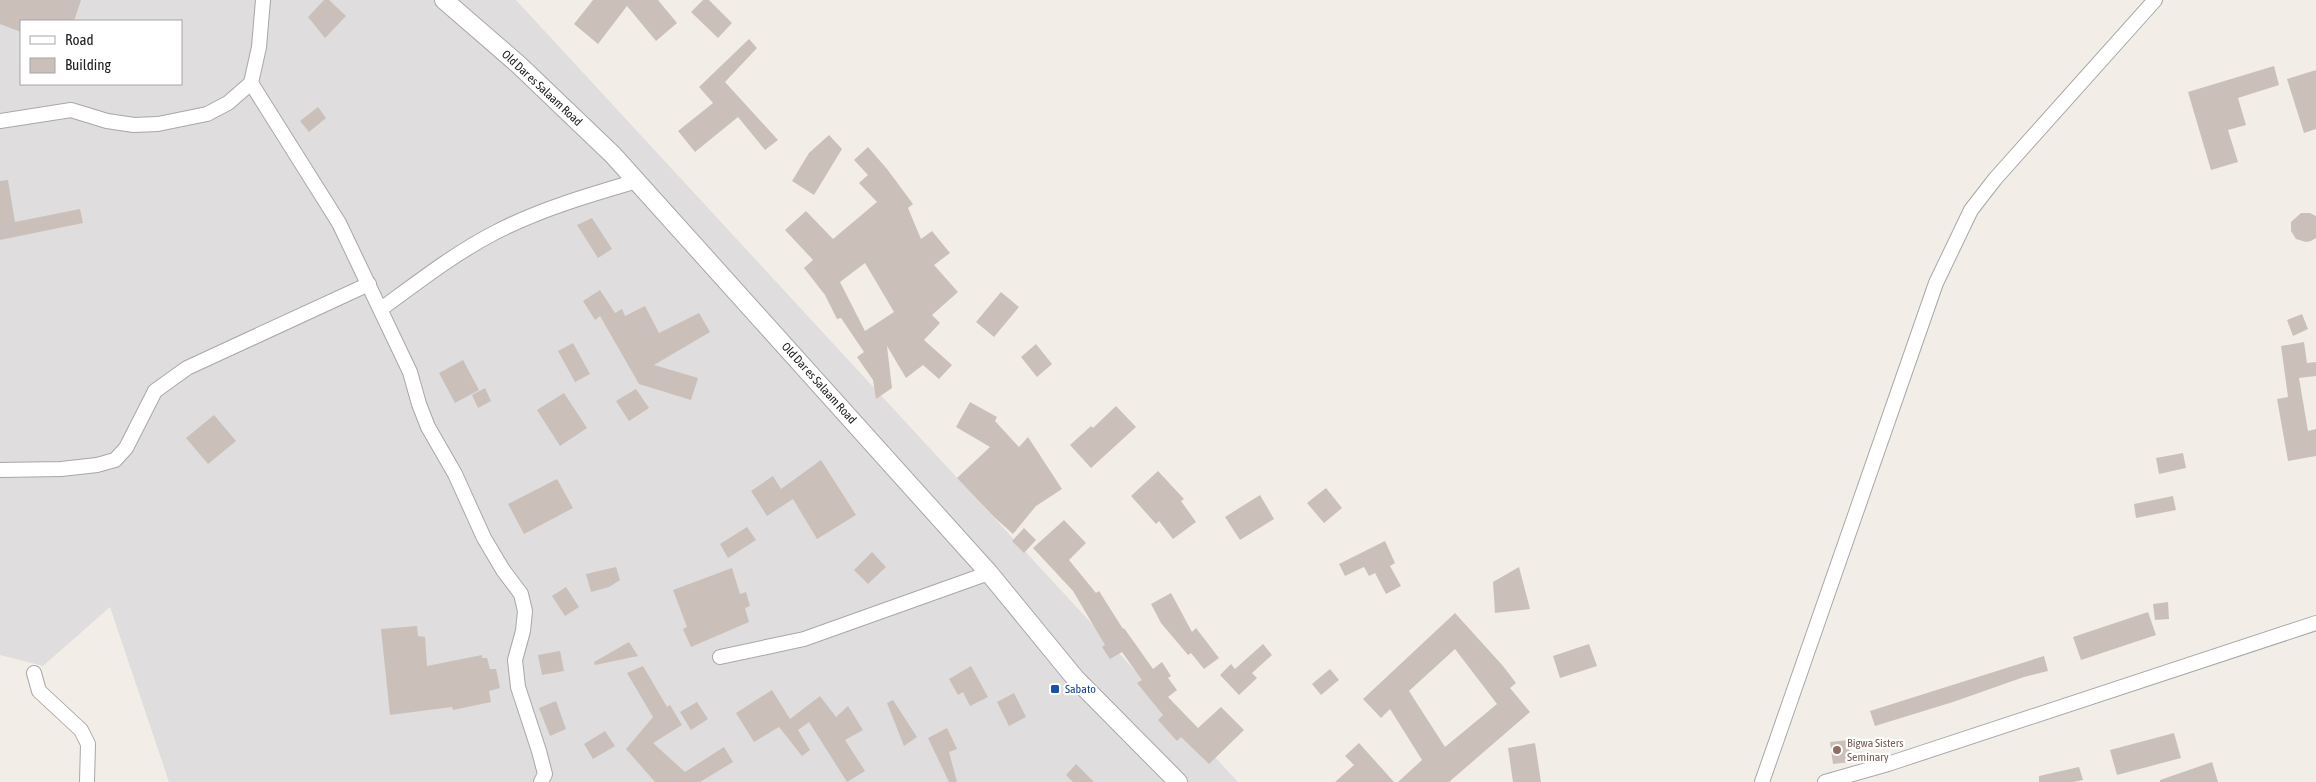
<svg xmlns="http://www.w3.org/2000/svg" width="2316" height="782" viewBox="0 0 2316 782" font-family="'Asap Condensed',sans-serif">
<rect width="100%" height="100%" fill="#f2eee7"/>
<path fill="#dfddde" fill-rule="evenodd" d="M0,0H516L1238,782H169L110,607L43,666L0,655ZM21,21H181V84H21Z"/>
<g fill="#cac0b9" fill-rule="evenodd">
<polygon points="0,0 81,0 74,21 21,21 21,32 0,24"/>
<polygon points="324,0 329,0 346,16 325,38 308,17"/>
<polygon points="593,0 658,0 677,23 656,41 627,6 598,44 574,24"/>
<polygon points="703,0 709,0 732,23 718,38 691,12"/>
<polygon points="749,39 757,48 725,82 778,140 765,150 738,117 695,152 678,131 713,103 699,87"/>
<polygon points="2274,66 2279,85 2238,98 2246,125 2228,130 2238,162 2211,170 2188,92"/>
<polygon points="2316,70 2316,129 2304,133 2287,79"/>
<polygon points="318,107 326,118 309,132 300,121"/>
<polygon points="829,135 842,149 814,195 792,181 809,153"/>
<path d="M868,147L887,169L913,204L908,208L921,239L932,231L950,253L934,265L958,292L932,315L940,323L924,340L952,365L939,379L923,365L906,378L887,346L892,388L876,399L873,380L857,357L864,352L841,318L837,319L825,295L804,268L813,260L785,230L806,211L833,239L877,202L859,183L868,175L854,160ZM865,263L894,312L865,331L840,282Z"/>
<polygon points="8,180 15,222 80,209 83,223 0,240 0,181"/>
<polygon points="2301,213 2310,213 2316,216 2316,238 2311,241 2306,242 2296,239 2291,231 2291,222"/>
<polygon points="592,218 612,249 598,258 577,225"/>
<polygon points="600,290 615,313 622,309 625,316 645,306 659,333 699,313 710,332 654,365 698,378 691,400 639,384 600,316 595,320 583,301"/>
<polygon points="1001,292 1019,307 994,337 976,322"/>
<polygon points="2302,314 2308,329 2293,336 2287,320"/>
<polygon points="2304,342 2307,363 2316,362 2316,376 2299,378 2308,431 2316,429 2316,456 2288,461 2277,399 2288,397 2281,346"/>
<polygon points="573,343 590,374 575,382 558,351"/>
<polygon points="1036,344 1052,364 1037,377 1021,357"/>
<polygon points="463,360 479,390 455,403 439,373"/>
<polygon points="485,388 491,401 478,408 472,395"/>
<polygon points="636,389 649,408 629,421 616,401"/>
<polygon points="564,393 587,428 560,446 537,410"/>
<polygon points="970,402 997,417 995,421 1019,447 1028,437 1062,489 1036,506 1013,534 994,517 957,478 990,447 956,427"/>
<polygon points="1116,406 1136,427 1091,468 1070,445 1091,426 1093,428"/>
<polygon points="214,415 236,441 208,464 186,438"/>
<polygon points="2183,453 2186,468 2159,474 2156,458"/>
<polygon points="821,460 856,515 817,539 793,499 767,516 751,491 773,476 781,489"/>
<polygon points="1158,471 1184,499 1181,501 1196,522 1173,539 1159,521 1156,524 1131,496"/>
<polygon points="557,479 573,508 524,534 508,504"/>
<polygon points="1326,488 1342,508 1324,523 1307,503"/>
<polygon points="1260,495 1274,519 1240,540 1225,517"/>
<polygon points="2173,496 2176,510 2136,518 2134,504"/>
<polygon points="1064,520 1086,543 1069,560 1096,593 1099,591 1123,629 1124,628 1153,669 1162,662 1171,676 1168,678 1177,690 1168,697 1198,728 1221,707 1244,730 1209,764 1181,737 1177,741 1158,720 1163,715 1137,683 1142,680 1122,652 1110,659 1102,647 1105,645 1073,591 1033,548"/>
<polygon points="747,527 756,540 728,558 720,544"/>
<polygon points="1024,528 1036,540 1024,553 1012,541"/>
<polygon points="1385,541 1395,563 1390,566 1401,586 1386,594 1375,573 1369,576 1364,567 1345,576 1339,564"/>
<polygon points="872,552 886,567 868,584 854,570"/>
<polygon points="616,567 620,580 609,587 591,592 586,574"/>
<polygon points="1519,567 1530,609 1495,613 1493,582"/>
<polygon points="732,568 740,594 746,592 750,606 745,608 749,622 691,647 683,629 687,627 673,590"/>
<polygon points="566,587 579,607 565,616 552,596"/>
<polygon points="1171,593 1192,632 1196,628 1219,658 1204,669 1191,653 1188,655 1161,623 1151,604"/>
<polygon points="2168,602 2169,619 2155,620 2153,604"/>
<polygon points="2148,612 2156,635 2081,660 2073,637"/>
<path d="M1455,613L1503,666L1516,683L1510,688L1530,712L1449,782H1398L1422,760L1390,709L1381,718L1363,699ZM1455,649L1497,704L1445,747L1409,691Z"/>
<polygon points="417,626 418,636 425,637 427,666 482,655 482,658 487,658 490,669 496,669 500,688 489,691 491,702 453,710 452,707 390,715 381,629"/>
<polygon points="629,642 638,656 595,665 594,662"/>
<polygon points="1263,644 1272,655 1252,673 1257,678 1239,695 1220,675 1231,664 1235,669"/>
<polygon points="1589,644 1597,666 1560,678 1553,656"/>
<polygon points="560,651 564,671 542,675 538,655"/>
<polygon points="2044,656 2048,671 2024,677 1953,702 1875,726 1870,711"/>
<polygon points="643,666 667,707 670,705 682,725 653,743 685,772 724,747 733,762 700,782 655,782 626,749 653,717 627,673"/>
<polygon points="971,666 988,697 970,706 963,692 958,695 949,679"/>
<polygon points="1330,669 1339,680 1321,695 1312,684"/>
<polygon points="772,690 790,719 820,696 836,717 848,706 863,730 845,740 865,771 847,782 809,722 798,730 810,750 802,756 779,727 754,742 736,713"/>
<polygon points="1014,693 1026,717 1009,726 997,702"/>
<polygon points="893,700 917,737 904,746 887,703"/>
<polygon points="556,701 566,729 550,736 539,708"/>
<polygon points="697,702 708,719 691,730 680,712"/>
<polygon points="947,728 957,749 949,752 957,782 949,782 928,738"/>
<polygon points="605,731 615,746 593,759 584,744"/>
<polygon points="2174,733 2181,758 2117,775 2110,750"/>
<polygon points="1848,740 1851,762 1833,764 1830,742"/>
<polygon points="1359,743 1394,782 1335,782 1354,765 1345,756"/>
<polygon points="1535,743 1541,782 1513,782 1508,748"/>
<polygon points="2212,762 2218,782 2160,782 2160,780"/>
<polygon points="1076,764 1094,782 1073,782 1066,775"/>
<polygon points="2079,767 2083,780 2073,782 2039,782 2039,776"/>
</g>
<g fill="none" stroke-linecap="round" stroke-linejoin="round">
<defs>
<g id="minor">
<polyline points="263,0 259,47 251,83 339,223 410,372 419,404 428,427 455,474 484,538 503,570 521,594 525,611 523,631 515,660 518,687 539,751 545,774 541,782"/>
<polyline points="0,121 71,110 107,121 134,125 158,124 207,114 228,103 251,83"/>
<path d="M381,309C418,282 455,253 496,232C541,209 589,195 637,181"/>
<polyline points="0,470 61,469 97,465 115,460 126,448 155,391 187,368 369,284"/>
<polyline points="720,657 804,639 989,573"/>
<polyline points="34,673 39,691 81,730 88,744 87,782"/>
<polyline points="1762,782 1936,283 1971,210 1995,179 2155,0"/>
<polyline points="1825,782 1888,764 2316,623"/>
</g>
<polyline id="tertiary" points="444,0 519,65 613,155 989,573 1075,678 1178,782"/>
</defs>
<use href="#minor" stroke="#a8a8a8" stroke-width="16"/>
<use href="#tertiary" stroke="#a8a8a8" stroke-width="20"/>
<use href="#minor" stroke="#fff" stroke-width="14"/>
<use href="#tertiary" stroke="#fff" stroke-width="18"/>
</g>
<rect fill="#1a4fb4" stroke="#fff" stroke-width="2" x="1050" y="684" width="10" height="10" rx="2.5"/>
<circle fill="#8d6e63" stroke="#fff" stroke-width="2" cx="1837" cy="750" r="5"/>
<g text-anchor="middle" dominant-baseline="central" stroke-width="4.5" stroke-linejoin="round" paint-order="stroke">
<g font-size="12" fill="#212121" stroke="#fff">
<text transform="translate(542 88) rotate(43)">Old Dar es Salaam Road</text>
<text transform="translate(819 383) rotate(48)">Old Dar es Salaam Road</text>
</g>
<g font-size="12" fill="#164399" stroke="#fff" text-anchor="start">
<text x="1065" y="689">Sabato</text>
</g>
<g font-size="12" fill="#785e54" stroke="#fff" text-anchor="start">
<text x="1847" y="743">Bigwa Sisters<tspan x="1847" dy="14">Seminary</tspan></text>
</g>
</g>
<rect x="20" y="20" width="162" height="65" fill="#ffffff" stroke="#a6a6a6"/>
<rect x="30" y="36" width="25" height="8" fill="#ffffff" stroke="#a6a6a6"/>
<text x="65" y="45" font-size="15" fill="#212121">Road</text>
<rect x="30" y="58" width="25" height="15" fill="#cac0b9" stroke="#a6a6a6"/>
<text x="65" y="70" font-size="15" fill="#212121">Building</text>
</svg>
